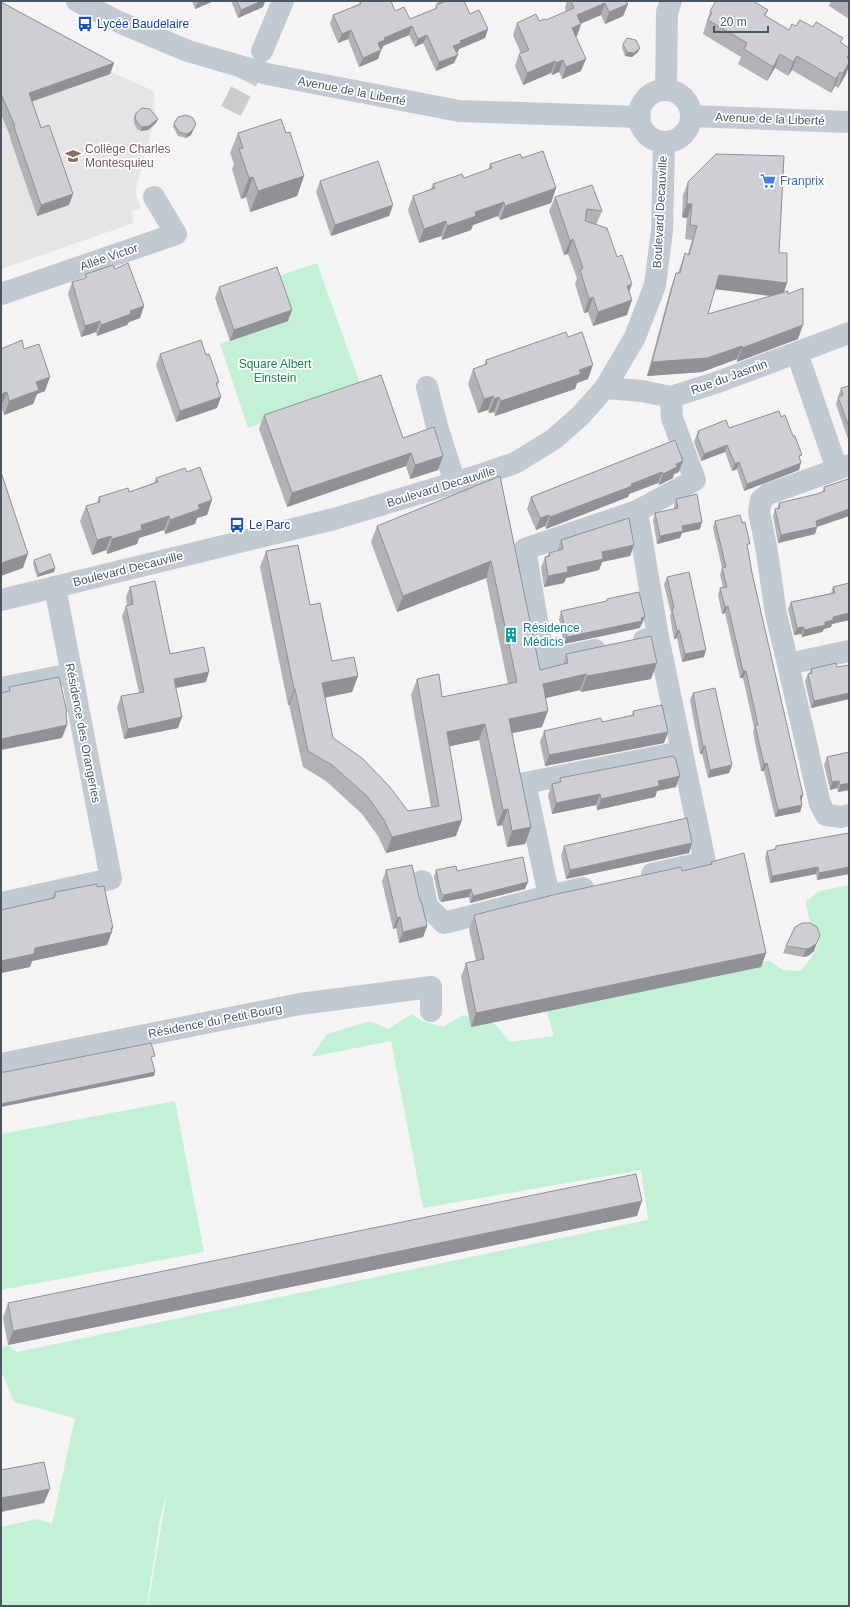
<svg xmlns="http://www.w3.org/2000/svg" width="850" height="1607" viewBox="0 0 850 1607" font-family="Helvetica,sans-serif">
<rect width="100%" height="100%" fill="#f5f3f3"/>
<polygon fill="#e6e4e5" points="1,19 66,52 154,91 155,119 135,192 141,208 131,211 134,223 1,269"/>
<g fill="#c3f1d5">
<polygon points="317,263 360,384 248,428 220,344 287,321 273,278"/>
<polygon points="849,885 849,1606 148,1606 167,1492 160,1519 147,1606 1,1606 1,1527 37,1519 52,1524 75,1418 14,1402 1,1371 1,1348 8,1345 17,1352 648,1220 641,1170 423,1208 391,1041 311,1057 327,1034 370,1021 388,1029 412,1014 422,1021 443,1027 463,1015 495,1024 510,1042 554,1036 547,1013 565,990 688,970 770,961 783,970 800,971 811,958 820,941 810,924 806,901 820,891"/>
<polygon points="175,1101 204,1252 1,1290 1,1134"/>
</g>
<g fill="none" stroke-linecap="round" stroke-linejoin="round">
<polyline stroke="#caccce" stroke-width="22" stroke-dasharray="22 11" stroke-linecap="butt" points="231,111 260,54"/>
<g stroke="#c1cad2" stroke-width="22">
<polyline points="77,1 121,23 188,51 267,74 459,111 640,117"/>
<polyline points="262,51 283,1"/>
<polyline points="666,90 667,12 671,1"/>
<circle cx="665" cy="116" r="26"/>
<polyline points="691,116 849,122"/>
<polyline points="1,294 176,234 154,197"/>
<polyline points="797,353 837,469"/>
<polyline points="427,387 437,426 455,483"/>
<polyline points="605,388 642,391 671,397 718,382 849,333"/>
<polyline points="849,465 768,494 761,500 759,512 766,546 776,614 788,664 820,804 826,815 841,817 849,815"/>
<polyline points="637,511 658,637 644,640"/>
<polyline points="1,600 334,519 480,475 515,463 554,439 580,416 605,388 635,337 655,285 662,231 664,142"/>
<polyline points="595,650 544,661 525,549 637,511 695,480 672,418 671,397"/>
<polyline points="788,664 849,651"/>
<polyline points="1,688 71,674"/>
<polyline points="652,874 705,862 658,637"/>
<polyline points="422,881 427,906 444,923 549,896"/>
<polyline points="583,888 549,896 525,783 681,752"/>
<polyline points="1,903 111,879 55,587"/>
<polyline points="1,1064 300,1004 431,987 431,1011"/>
</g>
</g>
<g fill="#b0b2b7" fill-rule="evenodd">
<polygon points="192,1 214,1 195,9"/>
<polygon points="231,1 265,1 263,7 238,18"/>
<polygon points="438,1 464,1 470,14 488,29 485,38 459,49 458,52 456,52 454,63 436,71 423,43 415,47 409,35 383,46 382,49 380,49 381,50 378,59 359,67 348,39 338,43 330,24 333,15 359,4 360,2 395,11 410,19 435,9 436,5 438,5 437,3"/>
<polygon points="567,1 626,1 628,4 623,16 605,24 601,15 581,23 577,36 576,36 581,71 562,79 559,72 552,75 551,73 523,85 515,66 519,54 521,54 513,35 517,23 546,20 566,12 565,8"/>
<polygon points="831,1 849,1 849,19 829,6"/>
<polygon points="1,2 114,63 110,74 32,101 69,205 37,216 10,138 10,136 1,114"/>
<polygon points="768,10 765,16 789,30 796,26 841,43 849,48 849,66 846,74 838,88 835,86 831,93 792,70 788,76 775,68 767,81 738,64 741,57 703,34 710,11"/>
<polygon points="623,44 640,48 638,52 632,57 625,56 622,48"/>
<polygon points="136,113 158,119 156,123 148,130 141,131 137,129 134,123 134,117"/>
<polygon points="174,124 191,135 186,138 178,136 173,127"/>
<polygon points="238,133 286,133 304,176 297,196 250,212 246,197 241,199 232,169 234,164 230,153"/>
<polygon points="522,158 556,188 551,203 500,220 498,216 473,225 471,230 442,240 441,236 419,243 408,210 413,196 431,189 433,184 464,178 488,170 490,164"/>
<polygon points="320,181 393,205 389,216 331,236 316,192"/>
<path d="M688,182L779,253L787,283L784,292L788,294L798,339L737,362V359L702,372L647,376L671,287L676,273H678L680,267L685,253L688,254L692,240L685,239L687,218L682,217L683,195ZM715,289L771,296L708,314Z"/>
<polygon points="555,197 602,211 596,225 629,292 627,315 593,326 588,312 584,313 575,284 577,278 568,254 564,255 549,211"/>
<polygon points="115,269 144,306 140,318 129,322 127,325 97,336 96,332 81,337 68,294 72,282 85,278 86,274"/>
<polygon points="219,287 288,321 230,341 215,298"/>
<polygon points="568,337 588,379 577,383 575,389 495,416 494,412 489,413 488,410 478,413 468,384 473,369 484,365 486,360"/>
<polygon points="1,349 24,349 45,391 37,394 33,404 4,415 1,406"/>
<polygon points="160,354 219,382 217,386 217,408 176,422 156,365"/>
<polygon points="849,386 849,442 836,404 841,388"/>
<polygon points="264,415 403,438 443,456 438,470 410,479 406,466 287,507 259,429"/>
<polygon points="781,417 800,459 799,470 744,491 737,469 732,471 725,452 701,461 694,442 698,431 729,428"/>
<polygon points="675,440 679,472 674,474 673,478 659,485 658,483 629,494 628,497 546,529 545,526 536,530 527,509 531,497"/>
<polygon points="187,472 212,500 207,515 197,518 195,524 165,534 164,530 139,538 137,544 107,554 106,550 92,555 80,521 86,506 97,503 99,497 129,492 154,483 156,478"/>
<polygon points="500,476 540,670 563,665 566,654 651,679 581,692 580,690 546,698 542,727 512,733 531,827 525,844 507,847 502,825 497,826 479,740 450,746 456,836 386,853 378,836 362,814 326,781 303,767 289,705 288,705 260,567 266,551 310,605 332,661 358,676 352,692 325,698 333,738 408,811 431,807 411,695 417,679 442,697 508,684 486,578 397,612 371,542 377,526"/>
<polygon points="849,483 849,516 817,527 815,534 778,543 773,516 775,509 777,509 779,503 817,494 822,492 824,487"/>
<polygon points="676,499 700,529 682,533 680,538 657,544 653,520 655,513 674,509 674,506"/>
<polygon points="715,521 748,549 752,573 802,805 800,812 775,817 764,771 761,771 753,732 754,728 743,678 740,678 725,613 722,614 718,595 720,588 723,587 720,575 722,568 713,528"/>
<polygon points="561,540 634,545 630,556 602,562 599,570 566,578 564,583 544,587 541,568 545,557 547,556 549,553 557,551"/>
<polygon points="34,560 55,568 54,572 37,577 33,564"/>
<polygon points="667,577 704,657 682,662 677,638 674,639 670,616 671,613 664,585"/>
<polygon points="849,583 849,620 832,624 831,627 824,629 822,632 802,637 801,634 794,635 788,609 791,602 831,593 833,587"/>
<polygon points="130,587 170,654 206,682 176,688 178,728 124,739 117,707 121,696 139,693 122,616 126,606 127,605 126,597"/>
<polygon points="607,599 642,624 641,625 640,628 564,644 559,619 561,611 606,602"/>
<polygon points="849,665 849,699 811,708 805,681 808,674 809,674 811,669 837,667"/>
<polygon points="693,693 732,765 729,773 708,778 702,754 700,754 690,700"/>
<polygon points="633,711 668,732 664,743 545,766 540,742 544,731 602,722 632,715"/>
<polygon points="849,752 849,790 838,792 837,788 830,790 824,765 827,757"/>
<polygon points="560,778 676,787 657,791 655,797 597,810 596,805 552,814 548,795 552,784 559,782"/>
<polygon points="849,833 849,874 817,880 816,874 770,883 765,858 767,851 774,850 776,846"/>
<polygon points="692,843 689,853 566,879 561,856 564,846"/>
<polygon points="711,862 766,953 761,967 471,1027 461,977 466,963 476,961 469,930 474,915 710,865"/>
<polygon points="386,870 419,897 427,926 423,937 399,943 396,928 393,929 382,881"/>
<polygon points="436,870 457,871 525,889 470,903 469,897 441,902 439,900 434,877"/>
<polygon points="97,887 111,931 107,945 32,961 30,967 1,973 1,910 52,898 55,892"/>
<polygon points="795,927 814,951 808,956 803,957 783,953 786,946"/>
<polygon points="637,1216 8,1345 3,1318 8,1303"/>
</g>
<g fill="#909195">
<polygon points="200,1 214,1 195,9 198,2"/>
<polygon points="262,1 265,1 263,7 238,18 241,10"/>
<polygon points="605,3 601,15 573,27 577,15"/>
<polygon points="628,4 623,16 605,24 609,12"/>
<polygon points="581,24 577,36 567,40 572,28"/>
<polygon points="412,26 409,35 383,46 382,49 375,52 378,43 384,38"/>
<polygon points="488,29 485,38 459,49 458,52 450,55 453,46 460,41"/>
<polygon points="351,30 348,39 338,43 342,34"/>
<polygon points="427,35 423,43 415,47 418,39"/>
<polygon points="640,48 638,52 632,57 625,56 627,52"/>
<polygon points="381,50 378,59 359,67 363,58"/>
<polygon points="780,54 775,68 767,81 773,67"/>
<polygon points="458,55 454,63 436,71 439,62"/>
<polygon points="797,56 792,70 788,76 793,62"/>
<polygon points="586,59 581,71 562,79 566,67"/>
<polygon points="563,60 559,72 552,75 556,63"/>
<polygon points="555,61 551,73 523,85 527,73"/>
<polygon points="114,63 110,74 25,104 29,93"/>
<polygon points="849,63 849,66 846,74 838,88 843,73"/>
<polygon points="840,72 835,86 831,93 836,79"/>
<polygon points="158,119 156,123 148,130 141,131 142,127"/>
<polygon points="196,124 191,135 186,138 187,134"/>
<polygon points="304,176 297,196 250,212 258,191"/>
<polygon points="253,177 246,197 241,199 249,178"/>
<polygon points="556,188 551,203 500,220 505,206"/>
<polygon points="73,194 69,205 37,216 41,205"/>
<polygon points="504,202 498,216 473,225 471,230 442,240 447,226 475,212"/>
<polygon points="687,204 692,204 687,218 682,217"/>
<polygon points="393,205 389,216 331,236 335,225"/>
<polygon points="446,221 441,236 419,243 424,229"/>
<polygon points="573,239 568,254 564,255 570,241"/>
<polygon points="719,275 787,283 782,297 714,289"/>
<polygon points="632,284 627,298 627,286"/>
<polygon points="593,297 588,312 584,313 589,299"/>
<polygon points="632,300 627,315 593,326 598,312"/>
<polygon points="144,306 140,318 129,322 127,325 97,336 101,325 130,311"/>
<polygon points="292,310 288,321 230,341 234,330"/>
<polygon points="100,321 96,332 81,337 85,326"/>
<polygon points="803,325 798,339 737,362 742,348"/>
<polygon points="742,346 737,359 702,372 647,376 652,362"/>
<polygon points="593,365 588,379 577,383 575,389 495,416 501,401"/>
<polygon points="50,377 45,391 37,394 33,404 4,415 9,401 36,382"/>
<polygon points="7,392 1,406 1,394"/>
<polygon points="493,396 488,410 478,413 484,399"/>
<polygon points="221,397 217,408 176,422 180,411"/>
<polygon points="499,397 494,412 489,413 494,399"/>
<polygon points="727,445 725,452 701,461 704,454"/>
<polygon points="411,453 406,466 287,507 292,493"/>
<polygon points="443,456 438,470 410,479 415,465"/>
<polygon points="683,461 679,472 674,474 673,478 659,485 663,474 676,464"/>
<polygon points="739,462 737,469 732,471 735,464"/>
<polygon points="801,463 799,470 744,491 747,484"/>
<polygon points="662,472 658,483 629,494 628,497 546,529 550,517 631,484"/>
<polygon points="212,500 207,515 197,518 195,524 165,534 170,520 198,505"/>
<polygon points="849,509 849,516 816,527 817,527 815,534 778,543 781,535 816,521"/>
<polygon points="549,515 545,526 536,530 540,518"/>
<polygon points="169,516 164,530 139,538 137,544 107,554 112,539 141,525"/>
<polygon points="702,522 700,529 682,533 680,538 657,544 660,536 682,526"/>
<polygon points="111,536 106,550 92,555 97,540"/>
<polygon points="634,545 630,556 602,562 599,570 566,578 564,583 544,587 548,576 567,567 602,552"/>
<polygon points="28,554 23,568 1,576 1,563"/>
<polygon points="491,561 486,578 397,612 403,596"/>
<polygon points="55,568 54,572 37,577 39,574"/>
<polygon points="728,606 725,613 722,614 725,607"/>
<polygon points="849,613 849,620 832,624 831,627 824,629 822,632 802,637 804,630 825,622 833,617"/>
<polygon points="645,617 642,624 641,625 640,628 564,644 567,637"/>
<polygon points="804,627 801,634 794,635 797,628"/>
<polygon points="679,630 677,638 674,639 677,631"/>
<polygon points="706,650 704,657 682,662 685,654"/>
<polygon points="657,663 651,679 581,692 587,676"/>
<polygon points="743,671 746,671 743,678 740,678"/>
<polygon points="209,672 206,682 170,689 174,679"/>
<polygon points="586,674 580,690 537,700 543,684"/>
<polygon points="358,676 352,692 316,699 322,683"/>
<polygon points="294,689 295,689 289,705 288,705"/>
<polygon points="849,693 849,699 811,708 814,701"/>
<polygon points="548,711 542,727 503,735 509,719"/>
<polygon points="182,717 178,728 124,739 128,729"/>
<polygon points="485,724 479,740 442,748 447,732"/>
<polygon points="67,725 62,738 1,750 1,739"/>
<polygon points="668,732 664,743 545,766 549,755"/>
<polygon points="705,746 702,754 700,754 703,747"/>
<polygon points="767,763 764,771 761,771 764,764"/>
<polygon points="732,765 729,773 708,778 710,770"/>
<polygon points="680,776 676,787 657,791 655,797 597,810 601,799 658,781"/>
<polygon points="839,781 837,788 830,790 832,782"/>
<polygon points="849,783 849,790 838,792 840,785"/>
<polygon points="600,794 596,805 552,814 556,803"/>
<polygon points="803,795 801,802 800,796"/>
<polygon points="802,805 800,812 775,817 778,810"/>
<polygon points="508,809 502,825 497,826 503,810"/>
<polygon points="462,820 456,836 386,853 392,837"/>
<polygon points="531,827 525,844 507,847 512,831"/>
<polygon points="692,843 689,853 566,879 570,870"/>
<polygon points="818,867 816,874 770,883 772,876"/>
<polygon points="849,867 849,874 817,880 819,873"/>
<polygon points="528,882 525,889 470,903 473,896"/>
<polygon points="471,889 469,897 441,902 444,895"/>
<polygon points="400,917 396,928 393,929 397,918"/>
<polygon points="427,926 423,937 399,943 403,932"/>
<polygon points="113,928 111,932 112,932 107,945 32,961 30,967 1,973 1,961 35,948"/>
<polygon points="817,943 814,951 808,956 803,957 806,949"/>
<polygon points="766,953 761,967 471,1027 476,1013"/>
<polygon points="155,1072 154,1076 1,1107 1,1104"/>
<polygon points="642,1201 637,1216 8,1345 13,1331"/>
<polygon points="50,1489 44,1503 1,1512 1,1498"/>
</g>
<g fill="#cdcfd5" stroke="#909195">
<polygon points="237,1 262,1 241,10"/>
<polygon points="362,1 391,1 395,11 404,7 410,19 437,8 436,5 444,2 443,1 464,1 470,14 479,10 488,29 460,41 461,43 453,46 458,55 439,62 427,35 418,39 412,26 384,38 385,40 378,43 381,50 363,58 351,30 342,34 333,15 361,4 360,2"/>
<polygon points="571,1 626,1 628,4 609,12 605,3 577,15 581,24 572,28 586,59 566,67 563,60 556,63 555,61 527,73 519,54 529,50 517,23 536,14 539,21 545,19 546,20 574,8"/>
<polygon points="716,1 753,1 768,10 764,15 789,30 792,24 796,26 800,20 813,27 816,22 843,38 840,42 849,48 849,54 847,58 849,59 849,63 843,73 840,72 836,79 797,56 793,62 780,54 773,67 744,49 747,43 708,20 712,13 710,11"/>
<polygon points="1,2 114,63 29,93 41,128 49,125 73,194 41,205 14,127 15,126 1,94"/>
<polygon points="627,38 636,40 640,48 634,53 627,52 623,44"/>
<polygon points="142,108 150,109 158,119 149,126 142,127 139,125 135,119 136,113"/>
<polygon points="186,115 193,118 196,124 192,131 187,134 179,132 174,124 178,117"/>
<polygon points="281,119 286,133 290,132 304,176 258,191 253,177 249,178 239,149 243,148 238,133"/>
<polygon points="543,151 556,188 505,206 504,202 475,212 476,216 447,226 446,221 424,229 413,196 435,188 433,184 462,174 464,178 492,168 490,164 520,154 522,158"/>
<polygon points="716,154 784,156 779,253 787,253 787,283 719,275 708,314 788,291 788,294 803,288 803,325 742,348 742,346 707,358 652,362 676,273 680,273 685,253 689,255 697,226 690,225 692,204 687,204 688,182"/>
<polygon points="378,161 393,205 335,225 320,181"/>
<polygon points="592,185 602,211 587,209 585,221 607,228 617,257 622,255 632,284 627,286 632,300 598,312 593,297 589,299 580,270 583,268 573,239 570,241 555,197"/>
<polygon points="128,263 144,306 130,311 131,314 101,325 100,321 85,326 72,282 86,278 86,274 113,265 115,269"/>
<polygon points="277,267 292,310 234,330 219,287"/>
<polygon points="566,332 568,337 582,332 593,365 579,370 581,374 501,401 499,397 494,399 493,396 484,399 473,369 487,364 486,360"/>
<polygon points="22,340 24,349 39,344 50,377 36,382 39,390 9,401 7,392 1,394 1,349"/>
<polygon points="201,340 206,355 209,354 219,382 216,383 221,397 180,411 160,354"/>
<polygon points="381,375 403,438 434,427 443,456 415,465 411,453 292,493 264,415"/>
<polygon points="849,386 849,427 838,397 843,395 841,388"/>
<polygon points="779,411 781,417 785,415 793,436 795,436 802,455 799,456 801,463 747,484 739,462 735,464 727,445 704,454 697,435 699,434 698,431 726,420 729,428"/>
<polygon points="675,440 683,461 676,464 677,467 663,474 662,472 631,484 632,486 550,517 549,515 540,518 531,497"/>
<polygon points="200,467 212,500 198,505 200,509 170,520 169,516 141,525 142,530 112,539 111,536 97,540 86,506 100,502 99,497 128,488 129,492 158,482 156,478 185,468 187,472"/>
<polygon points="1,475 2,475 28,554 1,563"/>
<polygon points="500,476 540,670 568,663 566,654 651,636 657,663 587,676 586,674 543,684 548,711 509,719 531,827 512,831 508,809 503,810 485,724 447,732 462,820 392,837 384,820 368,797 332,765 308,751 295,689 294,689 266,551 298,545 310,605 320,603 332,661 354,657 358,676 322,683 333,738 362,758 389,786 408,811 439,806 417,679 439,674 442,697 517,682 491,561 403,596 377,526"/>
<polygon points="848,479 849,483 849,509 816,521 817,527 781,535 775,509 780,508 779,503 817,494 825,491 824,487"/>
<polygon points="697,494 702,522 682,526 683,531 660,536 655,513 678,508 676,499"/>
<polygon points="740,515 742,523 745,522 750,544 747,544 752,573 803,795 800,796 802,805 778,810 767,763 764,764 755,725 758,725 746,671 743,671 728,606 725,607 720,588 727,587 722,568 726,567 715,521"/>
<polygon points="629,518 634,545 602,552 603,559 567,567 568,572 548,576 545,557 550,556 549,553 563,549 561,540"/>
<polygon points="50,554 55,568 39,574 34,560"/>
<polygon points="689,572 706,650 685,654 679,630 677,631 672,609 674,608 667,577"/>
<polygon points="155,581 170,654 204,647 209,672 174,679 182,717 128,729 121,696 144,692 126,606 133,604 130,587"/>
<polygon points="849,583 849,613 833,617 833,620 825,622 825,625 804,630 804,627 797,628 791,602 835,593 833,587"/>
<polygon points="639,592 645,617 641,618 642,621 567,637 561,611 607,601 607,599"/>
<polygon points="836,663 837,667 849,665 849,693 814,701 808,674 812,673 811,669"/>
<polygon points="59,677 67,712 66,712 67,725 1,739 1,693 10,691 9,687"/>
<polygon points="715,688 732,765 710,770 705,746 703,747 693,693"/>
<polygon points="662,705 668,732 549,755 544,731 601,718 602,722 634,715 633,711"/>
<polygon points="849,752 849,783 840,785 839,781 832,782 827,757"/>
<polygon points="673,756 673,757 675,757 680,776 658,781 659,786 601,799 600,794 556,803 552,784 561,782 560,778"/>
<polygon points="687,818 692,843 570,870 564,846"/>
<polygon points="849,833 849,867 819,873 818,867 772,876 767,851 776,849 776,846"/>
<polygon points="744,853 766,953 476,1013 466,963 484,959 474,915 557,894 681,867 682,871 712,864 711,862"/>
<polygon points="523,857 528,882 473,896 471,889 444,895 441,893 436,870 456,866 457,871"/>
<polygon points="412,865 419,897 422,904 427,926 403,932 400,917 397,918 386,870"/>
<polygon points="97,884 97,887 104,886 113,928 111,928 112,932 35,948 34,954 1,961 1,910 54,898 55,896 55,892"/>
<polygon points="802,923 810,923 817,927 820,935 817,943 810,948 806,949 786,946 795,927"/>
<polygon points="151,1043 155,1056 151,1057 155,1072 1,1104 1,1072 5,1072"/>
<polygon points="636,1174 642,1201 13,1331 8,1303"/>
<polygon points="44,1462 50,1489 1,1498 1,1470"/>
</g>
<defs>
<symbol id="bus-bare" viewBox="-9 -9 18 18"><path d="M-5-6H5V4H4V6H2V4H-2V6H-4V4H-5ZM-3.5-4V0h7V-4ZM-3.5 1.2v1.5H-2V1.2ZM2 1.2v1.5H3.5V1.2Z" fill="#1a4fb4" stroke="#fff" stroke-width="2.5" paint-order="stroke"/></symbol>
<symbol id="school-bare" viewBox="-9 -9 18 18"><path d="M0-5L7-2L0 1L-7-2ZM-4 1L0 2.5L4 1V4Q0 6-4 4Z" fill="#8d6e63" stroke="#fff" stroke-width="2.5" paint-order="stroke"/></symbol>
<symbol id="supermarket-bare" viewBox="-9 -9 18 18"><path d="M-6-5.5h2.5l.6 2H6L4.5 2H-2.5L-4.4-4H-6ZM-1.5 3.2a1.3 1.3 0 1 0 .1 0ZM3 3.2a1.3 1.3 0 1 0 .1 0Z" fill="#3f7fe0" stroke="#fff" stroke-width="2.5" paint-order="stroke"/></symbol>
<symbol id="building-bare" viewBox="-9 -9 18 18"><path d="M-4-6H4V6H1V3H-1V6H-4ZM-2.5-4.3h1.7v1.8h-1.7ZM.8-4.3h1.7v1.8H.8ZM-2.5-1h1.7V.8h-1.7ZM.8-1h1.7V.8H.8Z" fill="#0f9aa8" stroke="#fff" stroke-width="2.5" paint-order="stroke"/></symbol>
</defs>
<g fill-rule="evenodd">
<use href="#bus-bare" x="74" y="13" width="22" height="22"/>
<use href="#school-bare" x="62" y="145" width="22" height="22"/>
<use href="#supermarket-bare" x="757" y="170" width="22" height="22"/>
<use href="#bus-bare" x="226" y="514" width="22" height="22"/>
<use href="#building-bare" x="500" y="624" width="22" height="22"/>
</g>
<g text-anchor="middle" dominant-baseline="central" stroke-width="3.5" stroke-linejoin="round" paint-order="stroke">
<g font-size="12" fill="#164399" stroke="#fff" text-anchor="start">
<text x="97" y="24">Lycée Baudelaire</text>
<text x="249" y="525">Le Parc</text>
</g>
<g font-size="12" fill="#4a5661" stroke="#fff">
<text transform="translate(352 91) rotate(11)">Avenue de la Liberté</text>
<text transform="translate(770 119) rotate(2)">Avenue de la Liberté</text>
<text transform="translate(660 212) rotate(-87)">Boulevard Decauville</text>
<text transform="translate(109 257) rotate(-19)">Allée Victor</text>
<text transform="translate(729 377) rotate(-20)">Rue du Jasmin</text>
<text transform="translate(441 487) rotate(-17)">Boulevard Decauville</text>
<text transform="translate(128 569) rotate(-14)">Boulevard Decauville</text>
<text transform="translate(83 733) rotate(79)">Résidence des Orangeries</text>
<text transform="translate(215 1021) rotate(-11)">Résidence du Petit Bourg</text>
</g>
<g font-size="12" fill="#785e54" stroke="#fff" text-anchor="start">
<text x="85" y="149">Collège Charles<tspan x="85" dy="14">Montesquieu</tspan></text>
</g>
<g font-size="12" fill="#366cbe" stroke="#fff" text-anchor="start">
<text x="780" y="181">Franprix</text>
</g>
<g font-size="12" fill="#17864f" stroke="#fff">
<text x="275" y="364">Square Albert<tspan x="275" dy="14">Einstein</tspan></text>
</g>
<g font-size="12" fill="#0d838f" stroke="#fff" text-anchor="start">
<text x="523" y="628">Résidence<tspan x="523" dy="14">Médicis</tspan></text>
</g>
</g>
<rect width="850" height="1607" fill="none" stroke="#4a5661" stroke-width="4"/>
<path d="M714 26v6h54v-6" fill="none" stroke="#4a5661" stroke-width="2"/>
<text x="720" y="26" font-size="12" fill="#4a5661" stroke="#ffffff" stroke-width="3" paint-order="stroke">20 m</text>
</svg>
